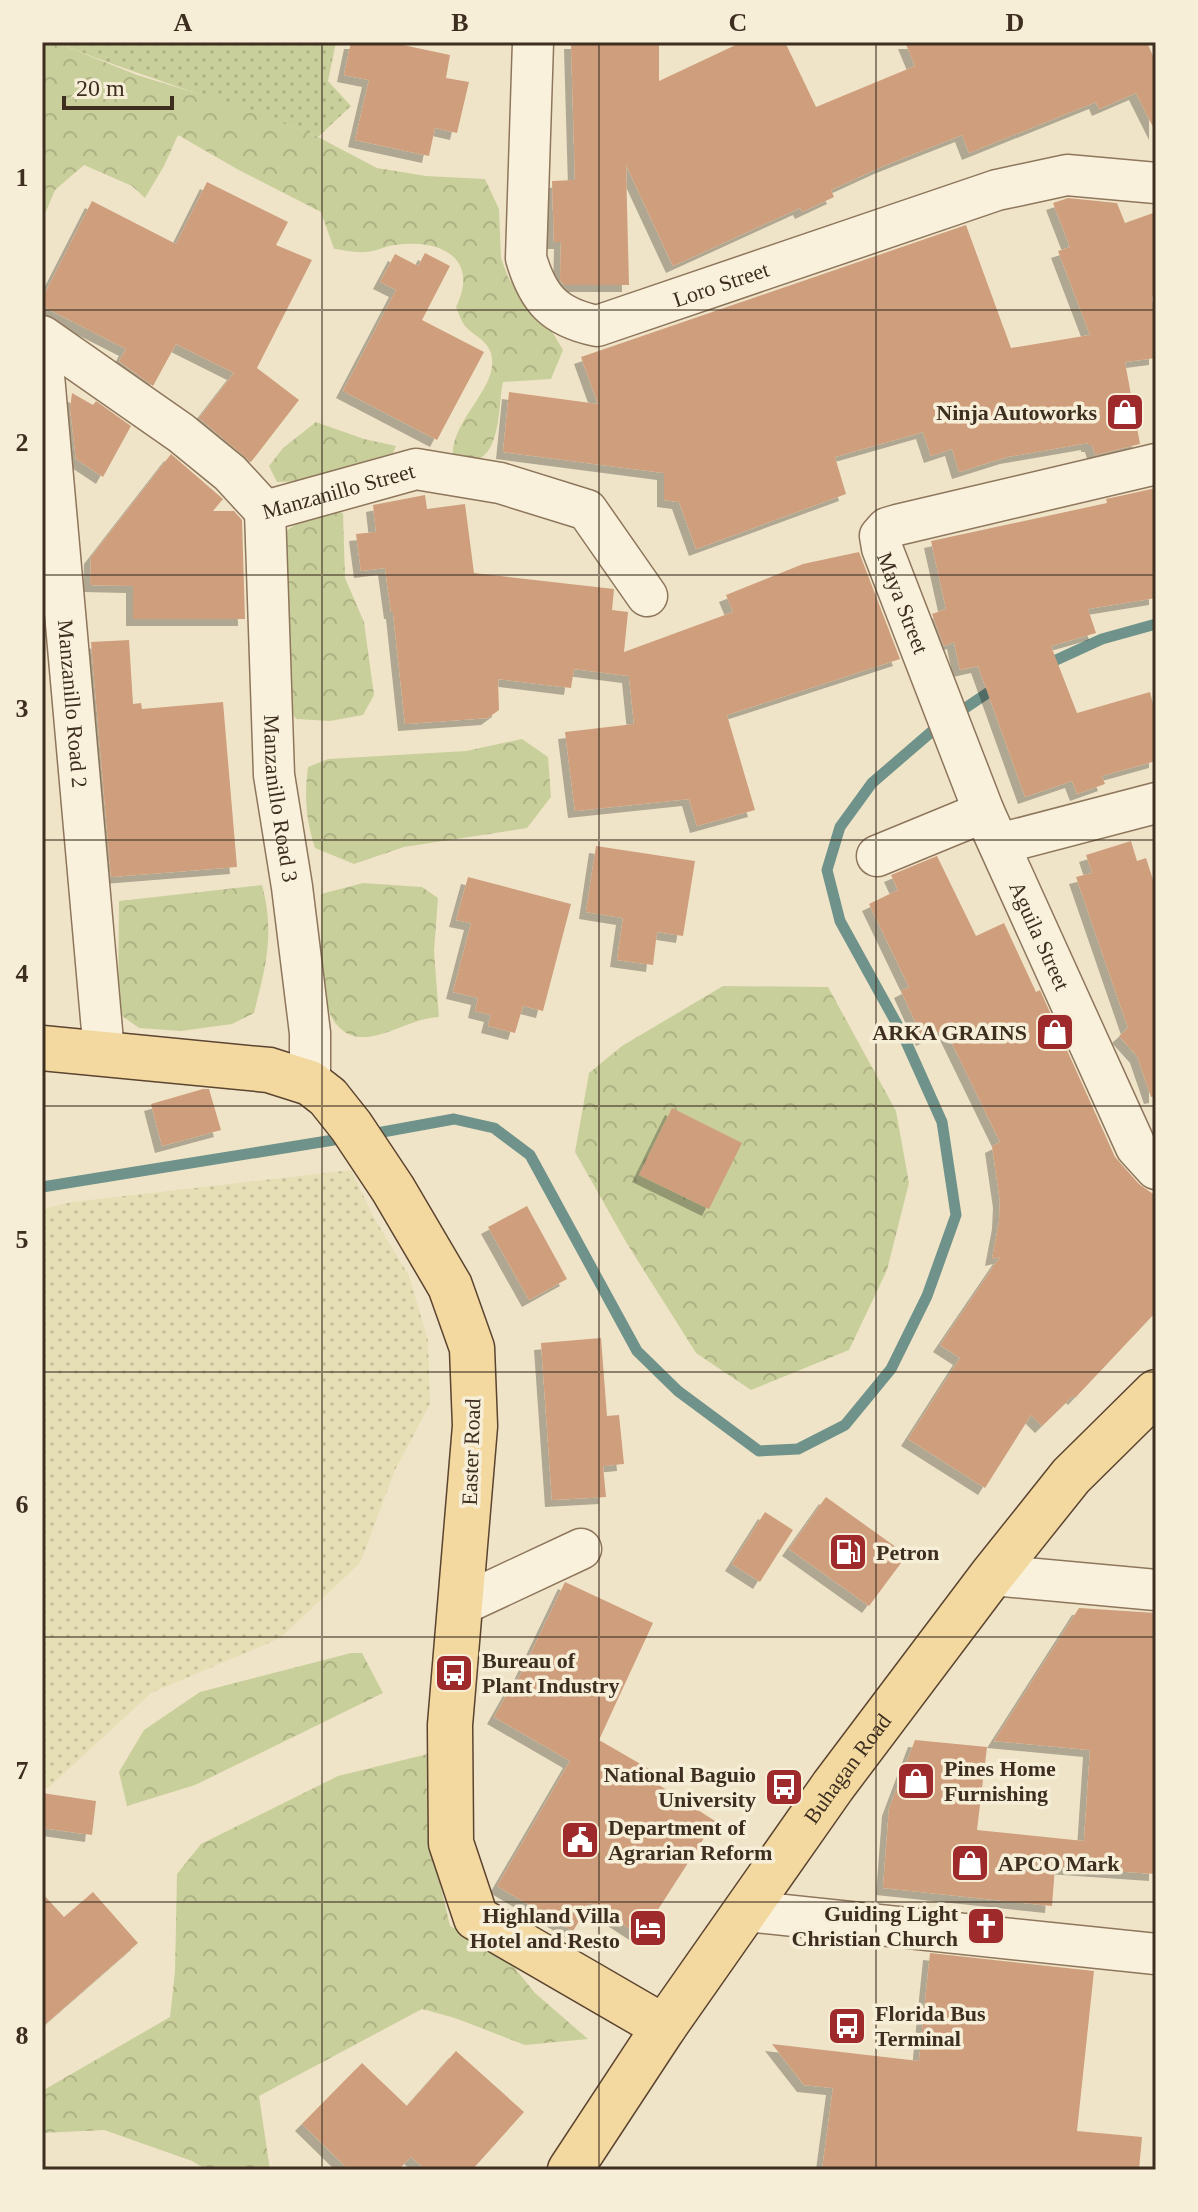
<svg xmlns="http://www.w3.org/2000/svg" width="1198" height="2212" viewBox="0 0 1198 2212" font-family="'Times New Roman',serif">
<defs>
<pattern id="farmland-dots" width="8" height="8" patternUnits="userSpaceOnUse" patternTransform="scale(2)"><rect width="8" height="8" fill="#e6deb5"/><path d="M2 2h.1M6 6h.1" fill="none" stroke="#c6bf9b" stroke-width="1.8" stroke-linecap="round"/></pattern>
<pattern id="grass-dots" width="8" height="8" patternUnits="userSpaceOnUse" patternTransform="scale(2)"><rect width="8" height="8" fill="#c9cf9b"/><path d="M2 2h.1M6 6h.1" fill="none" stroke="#aeb285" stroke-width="1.8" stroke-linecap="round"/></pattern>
<pattern id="forest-crowns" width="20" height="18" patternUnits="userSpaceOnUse" patternTransform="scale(2)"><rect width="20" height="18" fill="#c9cf9b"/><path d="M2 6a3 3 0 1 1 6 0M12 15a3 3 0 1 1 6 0" fill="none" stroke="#aeb285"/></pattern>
<filter id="shadow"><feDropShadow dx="-7" dy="7" stdDeviation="0" flood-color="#0004"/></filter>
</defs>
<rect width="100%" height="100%" fill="#f0e4c8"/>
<polygon fill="url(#farmland-dots)" points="351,1170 373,1216 409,1276 428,1340 430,1404 395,1470 360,1563 280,1638 151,1693 48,1788 42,1787 42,1209 72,1202"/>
<path fill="url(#grass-dots)" d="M55,42H336L328,81L351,106L318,137C231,103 142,77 55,42Z"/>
<g fill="url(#forest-crowns)">
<path d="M42,42H55L137,75L241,107L318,137L377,168L426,176L485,179L499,209L501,258L508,277L529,309L550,328L563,350L551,379L503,382C498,404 502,457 472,461C466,462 458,460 453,459C448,420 504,385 490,351C485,339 476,337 468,329C462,324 459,314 456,307C480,258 440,238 395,245C385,246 375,252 365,252C355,253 344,250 334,249L321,212L237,169L178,135L164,166L145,198L132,186L84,165L55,190L42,221Z"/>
<polygon points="316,422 364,439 396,446 393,453 331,471 311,481 277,482 269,466 283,448"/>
<polygon points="316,509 343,513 345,578 364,622 374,695 363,715 330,721 296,719 288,706 281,535"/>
<path d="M522,739L548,757L551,797L527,828L404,847L354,864L315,848C306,820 304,797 308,767L328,759L466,751Z"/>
<path d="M363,883L422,887L438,898L434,951L439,1017C413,1018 383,1039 361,1037C349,1037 338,1029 332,1018C319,992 321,924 321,894Z"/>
<path d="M262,885C275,934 266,965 254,1013L232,1024L181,1031L139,1028L118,1013L119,901Z"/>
<polygon points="723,986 828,987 896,1111 909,1183 887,1270 849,1350 751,1390 696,1353 626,1242 575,1152 589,1073 622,1046"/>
<polygon points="351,1653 362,1653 383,1693 195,1785 127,1806 119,1772 144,1730 200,1692"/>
<polygon points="440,1751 434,1809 437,1870 450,1926 501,1951 535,1993 588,2039 525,2045 455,2018 422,2009 259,2096 270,2170 207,2170 192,2161 104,2130 42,2133 42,2091 170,2017 175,1972 177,1874 201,1844 338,1776"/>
</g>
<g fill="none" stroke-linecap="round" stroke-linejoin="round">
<g stroke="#6f938a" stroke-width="11">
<polyline points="1043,666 1102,639 1156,624"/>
<polyline points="366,1135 454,1119 494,1128 530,1155 637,1351 678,1391 759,1451 798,1449 845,1425 891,1369 927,1296 956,1215 942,1122 903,1035 840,921 827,870 840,827 872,783 937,727 998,686"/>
<polyline points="42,1187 346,1138"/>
</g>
</g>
<g fill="#cf9f7d" filter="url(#shadow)">
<polygon points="351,42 389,42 450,55 446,78 469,82 457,133 435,128 429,156 355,140 369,80 344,75"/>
<polygon points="571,42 659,42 659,81 742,42 785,42 816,107 915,66 905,42 1147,42 1156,63 1156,133 1136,93 1099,109 1096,102 969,153 962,135 881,167 831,190 834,197 802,212 800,208 673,266 626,165 629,285 564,285 560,280 561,242 554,242 552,181 575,180"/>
<polygon points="207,182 288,222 276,245 312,260 257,368 299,400 251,462 199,418 234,373 176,344 153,386 119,361 126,349 42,306 42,299 92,201 176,244"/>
<polygon points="1068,198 1117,203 1125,223 1156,212 1156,295 1152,297 1156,328 1156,358 1125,362 1140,444 1095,455 1092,445 1088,445 1088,443 1007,457 959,472 952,449 931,456 923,432 835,457 846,494 696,549 679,502 664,500 664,473 503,452 509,392 598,404 581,357 966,225 1011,348 1090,335 1058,251 1070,247 1053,203"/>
<polygon points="425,253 450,266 422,320 484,352 437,440 343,391 396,290 380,282 395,254 418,266"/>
<polygon points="72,393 93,405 96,401 131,426 103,477 76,459 70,408"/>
<polygon points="171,454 223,499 213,511 234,511 242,520 245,619 133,619 133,586 90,585 91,557"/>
<polygon points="1156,488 1156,598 1088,609 1096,633 1051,646 1077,713 1150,692 1156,716 1156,761 1102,776 1105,784 1077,794 1072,781 1025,797 978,666 960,670 954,642 944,646 932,614 946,609 931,541 1107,503 1106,499"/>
<polygon points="425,495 427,509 465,504 474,573 614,589 612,610 628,612 624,652 733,612 726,595 803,564 859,552 900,659 727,715 755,810 697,826 689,799 575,811 565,732 634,724 629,676 574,669 571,688 498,679 499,710 488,718 405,724 393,612 391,612 385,568 361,571 356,534 376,532 373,505"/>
<polygon points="129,640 133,704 141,703 142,709 223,702 237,867 111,877 91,642"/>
<polygon points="1131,841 1137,861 1146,858 1156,889 1156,1096 1151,1097 1137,1056 1119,1036 1128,1028 1076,877 1092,873 1086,855"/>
<polygon points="596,846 695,861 683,936 657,932 653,965 617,960 623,918 586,912"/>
<polygon points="937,856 976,936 1004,923 1036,992 1040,990 1115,1157 1139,1184 1156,1196 1156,1312 1075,1398 1073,1396 1042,1426 1031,1415 985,1488 908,1439 960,1358 940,1345 1000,1257 992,1259 999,1222 1000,1201 992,1146 1000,1142 945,1029 923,1039 901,991 909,987 869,904 898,890 891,875"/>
<polygon points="468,877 571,904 543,1011 523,1006 515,1033 488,1026 491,1015 475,1011 478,998 453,992 471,923 456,920"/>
<polygon points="203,1089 209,1089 221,1130 162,1146 151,1104"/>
<polygon points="672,1108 742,1143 709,1209 639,1175"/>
<polygon points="527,1206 567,1279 529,1300 488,1227"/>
<polygon points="601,1338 607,1416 619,1415 624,1464 603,1466 606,1497 552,1500 541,1343"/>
<polygon points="826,1497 907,1555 869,1606 789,1549"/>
<polygon points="765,1512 793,1530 760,1582 732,1564"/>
<polygon points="565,1582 653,1623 599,1740 663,1777 659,1785 715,1821 641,1936 590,1903 573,1931 497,1886 570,1761 494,1717 510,1689 513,1690"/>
<polygon points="1079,1608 1156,1613 1156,1874 1055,1867 1052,1906 883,1888 889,1809 915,1740 987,1747 977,1830 1084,1841 1090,1750 994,1741"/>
<polygon points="42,1793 96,1801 92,1835 42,1828"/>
<polygon points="93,1892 138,1943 42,2027 42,1893 64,1917"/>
<polygon points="930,1953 1094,1971 1077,2131 1142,2137 1139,2170 822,2170 833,2088 804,2085 772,2044 919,2061"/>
<polygon points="456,2051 524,2112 472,2170 426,2170 411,2157 398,2170 349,2170 302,2124 362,2063 407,2106"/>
</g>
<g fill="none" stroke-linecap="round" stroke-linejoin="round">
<defs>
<g id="minor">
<path id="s1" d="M533,42L526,258C538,299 554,317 597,326L997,190L1067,175L1156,183"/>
<polyline points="42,336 181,433 230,473 265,511"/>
<path id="s2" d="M42,353L104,1053"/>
<path id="s3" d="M1156,464L897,525L887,528L880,536L882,548L984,812L1136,1147L1156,1169"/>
<path id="s4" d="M265,511L274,775L292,887L310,1033V1083"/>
<path id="s5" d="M265,511L416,469L500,483L587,510L647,596"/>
<polyline points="999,844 1156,803"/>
<polyline points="877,856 984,812"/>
<polyline points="992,1575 1156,1590"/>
<polyline points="459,1606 581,1549"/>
<polyline points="746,1911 1156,1954"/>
</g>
<g id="major">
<polyline points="42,1048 269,1070 310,1083 328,1097 351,1126 393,1189 450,1286 472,1348 475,1426 450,1725 451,1843 476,1918 664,2027"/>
<path id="s6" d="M570,2170L664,2027L833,1786L992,1575L1071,1476L1156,1392"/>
</g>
</defs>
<use href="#minor" stroke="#8d765c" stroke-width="43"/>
<use href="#major" stroke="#5b4430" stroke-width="47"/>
<use href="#minor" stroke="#faf1dc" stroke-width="40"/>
<use href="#major" stroke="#f3d9a0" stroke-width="44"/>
</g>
<path fill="none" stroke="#3d2e20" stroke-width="2" stroke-opacity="0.55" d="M322,42V2170M599,42V2170M876,42V2170M42,310H1156M42,575H1156M42,840H1156M42,1106H1156M42,1372H1156M42,1637H1156M42,1902H1156"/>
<defs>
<symbol id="shop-square" viewBox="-11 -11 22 22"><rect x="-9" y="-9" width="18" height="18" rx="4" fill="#9e2a2b" stroke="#f7eed8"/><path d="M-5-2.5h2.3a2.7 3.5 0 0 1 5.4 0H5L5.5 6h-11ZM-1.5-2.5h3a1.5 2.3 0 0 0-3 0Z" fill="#fff"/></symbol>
<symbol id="fuel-square" viewBox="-11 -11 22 22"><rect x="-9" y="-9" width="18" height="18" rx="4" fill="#9e2a2b" stroke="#f7eed8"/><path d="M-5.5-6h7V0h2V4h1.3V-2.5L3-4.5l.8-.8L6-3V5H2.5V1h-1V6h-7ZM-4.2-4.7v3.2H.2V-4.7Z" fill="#fff"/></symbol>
<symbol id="bus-square" viewBox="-11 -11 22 22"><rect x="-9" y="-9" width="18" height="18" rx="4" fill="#9e2a2b" stroke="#f7eed8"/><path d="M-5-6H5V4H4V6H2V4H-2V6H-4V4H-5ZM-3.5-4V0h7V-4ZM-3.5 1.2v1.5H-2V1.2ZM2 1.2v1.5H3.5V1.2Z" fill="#fff"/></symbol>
<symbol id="civic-square" viewBox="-11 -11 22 22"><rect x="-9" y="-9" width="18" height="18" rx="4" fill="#9e2a2b" stroke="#f7eed8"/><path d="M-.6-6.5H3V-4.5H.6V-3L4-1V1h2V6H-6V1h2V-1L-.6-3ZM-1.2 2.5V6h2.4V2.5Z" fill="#fff"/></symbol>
<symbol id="church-square" viewBox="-11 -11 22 22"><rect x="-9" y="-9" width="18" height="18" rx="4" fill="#9e2a2b" stroke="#f7eed8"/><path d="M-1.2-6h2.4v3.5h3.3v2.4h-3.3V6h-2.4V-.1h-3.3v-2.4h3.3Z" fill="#fff"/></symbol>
<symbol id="hotel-square" viewBox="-11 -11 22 22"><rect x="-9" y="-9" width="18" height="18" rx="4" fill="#9e2a2b" stroke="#f7eed8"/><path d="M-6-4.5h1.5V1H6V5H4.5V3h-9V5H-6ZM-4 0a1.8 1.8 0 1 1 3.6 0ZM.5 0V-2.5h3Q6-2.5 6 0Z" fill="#fff"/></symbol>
</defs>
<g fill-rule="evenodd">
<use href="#shop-square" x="1103" y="390" width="44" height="44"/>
<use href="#shop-square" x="1033" y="1010" width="44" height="44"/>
<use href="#fuel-square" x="826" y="1530" width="44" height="44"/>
<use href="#bus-square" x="432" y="1651" width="44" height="44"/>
<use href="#shop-square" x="894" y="1759" width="44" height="44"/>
<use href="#bus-square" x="762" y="1765" width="44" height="44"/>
<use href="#civic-square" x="558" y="1818" width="44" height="44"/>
<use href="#shop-square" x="948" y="1841" width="44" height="44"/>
<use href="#church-square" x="964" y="1904" width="44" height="44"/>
<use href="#hotel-square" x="626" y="1906" width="44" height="44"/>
<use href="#bus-square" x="825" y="2004" width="44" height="44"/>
</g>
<g text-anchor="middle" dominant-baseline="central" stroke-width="7" stroke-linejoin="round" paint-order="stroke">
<g font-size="22" fill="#3d2e20" stroke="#f7eed8">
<text stroke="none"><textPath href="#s1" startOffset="452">Loro Street</textPath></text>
<text stroke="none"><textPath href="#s5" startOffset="76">Manzanillo Street</textPath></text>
<text stroke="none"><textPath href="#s3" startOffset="358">Maya Street</textPath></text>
<text stroke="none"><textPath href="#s2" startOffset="352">Manzanillo Road 2</textPath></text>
<text stroke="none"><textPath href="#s4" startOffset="288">Manzanillo Road 3</textPath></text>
<text stroke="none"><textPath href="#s3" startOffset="718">Aguila Street</textPath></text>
<text transform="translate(471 1452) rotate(-88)">Easter Road</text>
<text stroke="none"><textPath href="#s6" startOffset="488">Buhagan Road</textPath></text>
</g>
<g font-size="22" font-weight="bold" fill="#3d2e20" stroke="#f7eed8" text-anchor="start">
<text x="1097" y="412" text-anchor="end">Ninja Autoworks</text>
<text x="1027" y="1032" text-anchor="end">ARKA GRAINS</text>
<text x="876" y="1552">Petron</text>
<text x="482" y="1660">Bureau of<tspan x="482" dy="25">Plant Industry</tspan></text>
<text x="944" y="1768">Pines Home<tspan x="944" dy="25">Furnishing</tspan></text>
<text x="756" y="1774" text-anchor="end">National Baguio<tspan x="756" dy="25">University</tspan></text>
<text x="608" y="1827">Department of<tspan x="608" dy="25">Agrarian Reform</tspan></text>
<text x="998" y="1863">APCO Mark</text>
<text x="958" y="1913" text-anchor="end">Guiding Light<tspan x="958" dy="25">Christian Church</tspan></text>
<text x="620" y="1915" text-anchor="end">Highland Villa<tspan x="620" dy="25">Hotel and Resto</tspan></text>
<text x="875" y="2013">Florida Bus<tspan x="875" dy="25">Terminal</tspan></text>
</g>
</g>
<rect width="1198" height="2212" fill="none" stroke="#f7eed8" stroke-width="88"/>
<path d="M64 96v12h108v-12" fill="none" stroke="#3d2e20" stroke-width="4"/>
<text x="76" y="96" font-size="24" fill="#3d2e20" stroke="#f7eed8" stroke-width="6" paint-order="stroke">20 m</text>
<rect x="44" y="44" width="1110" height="2124" fill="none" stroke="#3d2e20" stroke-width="3"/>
<g font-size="26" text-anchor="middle" font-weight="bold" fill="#3d2e20">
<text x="183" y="31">A</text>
<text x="460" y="31">B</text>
<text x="738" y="31">C</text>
<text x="1015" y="31">D</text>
<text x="22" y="186">1</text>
<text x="22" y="451">2</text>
<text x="22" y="717">3</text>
<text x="22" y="982">4</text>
<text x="22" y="1248">5</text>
<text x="22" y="1513">6</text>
<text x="22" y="1779">7</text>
<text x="22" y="2044">8</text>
</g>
</svg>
